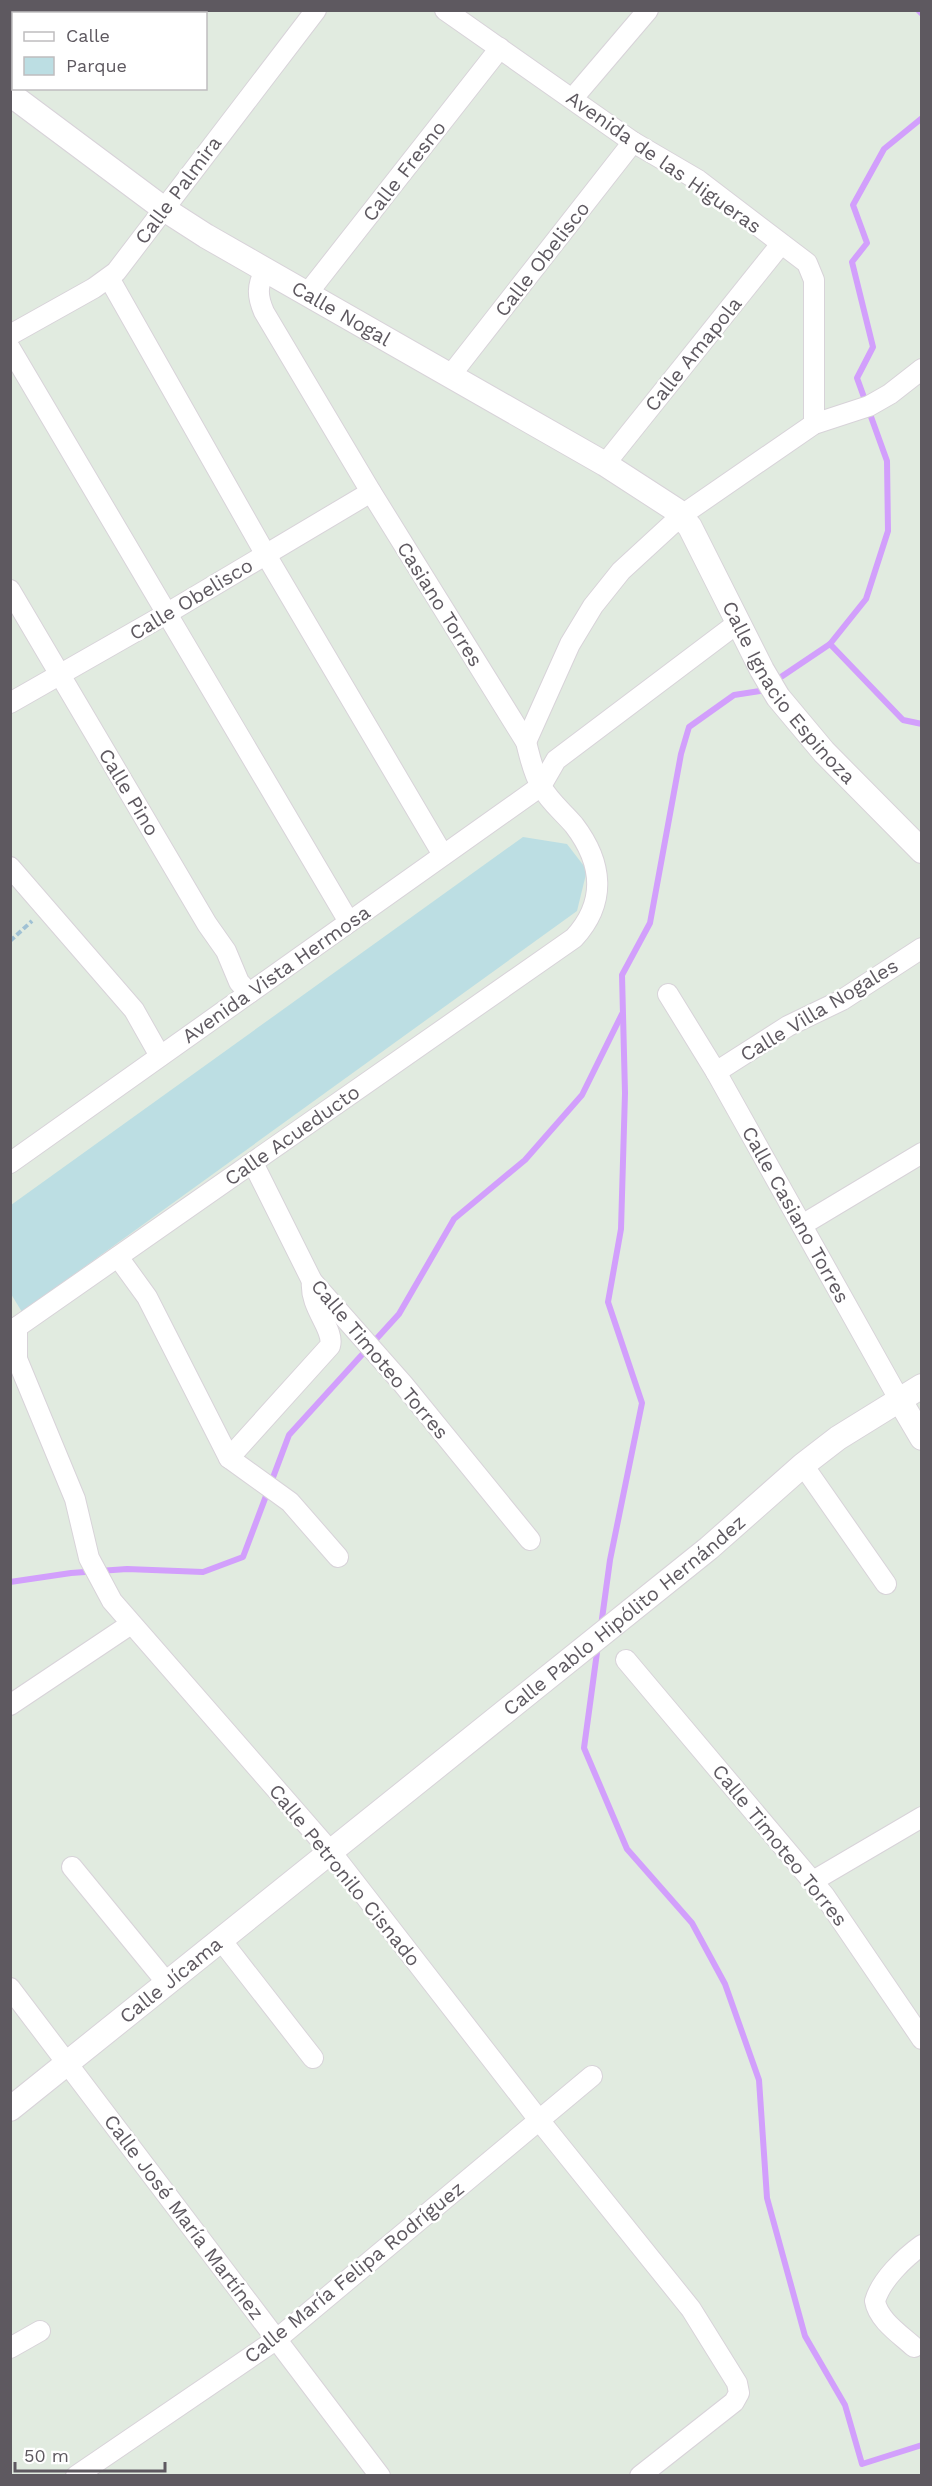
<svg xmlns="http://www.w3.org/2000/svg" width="932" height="2486" viewBox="0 0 932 2486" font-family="'Work Sans',sans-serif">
<rect width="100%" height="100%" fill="#e1ebe0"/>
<polygon fill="#bcdee3" points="523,837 567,844 587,870 577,911 22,1312 11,1294 11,1205"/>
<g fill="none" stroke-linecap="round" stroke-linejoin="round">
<g stroke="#d29ffc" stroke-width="6">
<polyline points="918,10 922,14"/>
<polyline points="830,644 903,720 922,724"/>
<polyline points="775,681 830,644 866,599 888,531 887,461 857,378 873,347 852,262 867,243 853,205 884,149 922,118"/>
<polyline points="10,1582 71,1573 127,1569 203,1572 243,1557 289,1435 399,1314 454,1219 525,1160 582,1095 622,1014"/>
<polyline points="601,1626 610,1560 642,1403 608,1302 621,1229 625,1093 622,975 650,923 681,754 689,727 734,695 760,691 767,686"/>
<polyline points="598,1645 584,1748 627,1849 692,1923 725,1984 759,2080 767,2198 805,2336 845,2405 862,2464 922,2445"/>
</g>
<defs>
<g id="minor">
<polyline points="445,10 633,142 698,180 807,263 814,280 814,424"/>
<polyline points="69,14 71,10"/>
<polyline points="10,79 14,76"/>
<polyline points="573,98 648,10"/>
<polyline points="109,278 266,555 443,855"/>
<polyline points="307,294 500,48"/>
<polyline points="10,335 94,288 116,272 316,10"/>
<polyline points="10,348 349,922"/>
<polyline points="450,376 633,142"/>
<polyline points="605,464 781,244"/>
<polyline points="10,590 207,924 226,951 239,982 249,993"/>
<polyline points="10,703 166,614 371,492"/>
<polyline points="526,742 570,644 593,606 621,571 682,515 814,424 869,406 890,394 922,369"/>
<polyline points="10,867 134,1010 160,1056"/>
<path id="s1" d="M668,994L716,1072L899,1399"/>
<polyline points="716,1072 788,1026 842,1000 922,948"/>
<polyline points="10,1163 541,786 556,760 739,622"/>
<polyline points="253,1163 312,1281 403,1384 530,1540"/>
<polyline points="802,1225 922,1153"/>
<polyline points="118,1257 147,1297 229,1458 290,1502 338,1557"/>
<polyline points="17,1327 17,1359 75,1499 89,1558 112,1601 331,1852 539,2120 691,2309 737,2383 739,2393 734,2402 640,2476"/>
<path d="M10,1332L574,938C607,902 603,863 574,825C563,812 549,801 541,786C533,773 530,757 526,742L371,492L264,312C257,296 257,286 265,270"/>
<path d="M229,1458L330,1346C335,1329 309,1308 312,1281"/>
<polyline points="803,1465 886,1584"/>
<polyline points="626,1660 824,1895 922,2039"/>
<polyline points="10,1705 131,1624"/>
<polyline points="72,1867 167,1983"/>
<polyline points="813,1881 922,1817"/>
<polyline points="221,1940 313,2058"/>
<polyline points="10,1988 380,2476"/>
<path d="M914,2347C901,2335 878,2320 875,2301C881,2280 904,2258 922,2245"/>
<polyline points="10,2348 40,2331"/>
<polyline points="76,2476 277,2339 592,2076"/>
</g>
<g id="tertiary">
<path id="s2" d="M10,94L164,209L206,236L605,464L676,510L690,527L762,670L778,697L824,752L922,851"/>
<polyline points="899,1399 922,1438"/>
<path id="s3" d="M10,2109L709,1548L803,1465L838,1438L922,1386"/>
</g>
</defs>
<use href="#minor" stroke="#d8d3d9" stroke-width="22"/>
<use href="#tertiary" stroke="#d8d3d9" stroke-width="26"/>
<polyline stroke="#a0c1d4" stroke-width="4" stroke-dasharray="6 3" stroke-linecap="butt" points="10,941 32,921"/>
<use href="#minor" stroke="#fff" stroke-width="20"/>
<use href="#tertiary" stroke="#fff" stroke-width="24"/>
</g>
<g text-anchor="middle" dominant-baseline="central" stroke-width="5" stroke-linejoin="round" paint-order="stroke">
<g font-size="20" fill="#5e5960" stroke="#fff">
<text transform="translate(664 162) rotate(35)">Avenida de las Higueras</text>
<text transform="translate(404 171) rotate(-52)">Calle Fresno</text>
<text transform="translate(178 190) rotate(-53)">Calle Palmira</text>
<text transform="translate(542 259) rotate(-52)">Calle Obelisco</text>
<text stroke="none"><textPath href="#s2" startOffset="398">Calle Nogal</textPath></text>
<text transform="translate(693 354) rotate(-51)">Calle Amapola</text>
<text transform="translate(191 599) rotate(-31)">Calle Obelisco</text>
<text transform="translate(440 604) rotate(58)">Casiano Torres</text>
<text stroke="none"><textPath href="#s2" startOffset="1002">Calle Ignacio Espinoza</textPath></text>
<text transform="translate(129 792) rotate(59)">Calle Pino</text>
<text transform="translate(276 974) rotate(-35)">Avenida Vista Hermosa</text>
<text transform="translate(819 1010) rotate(-31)">Calle Villa Nogales</text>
<text transform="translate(292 1135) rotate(-35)">Calle Acueducto</text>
<text stroke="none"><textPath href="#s1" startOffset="255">Calle Casiano Torres</textPath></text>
<text transform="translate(380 1359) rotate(50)">Calle Timoteo Torres</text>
<text stroke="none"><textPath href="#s3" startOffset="788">Calle Pablo Hipólito Hernández</textPath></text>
<text transform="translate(780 1845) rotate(51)">Calle Timoteo Torres</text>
<text transform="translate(345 1875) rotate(51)">Calle Petronilo Cisnado</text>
<text stroke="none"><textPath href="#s3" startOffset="206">Calle Jícama</textPath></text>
<text transform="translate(184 2217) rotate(53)">Calle José María Martínez</text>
<text transform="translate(354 2272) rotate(-39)">Calle María Felipa Rodríguez</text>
</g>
</g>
<rect width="932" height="2486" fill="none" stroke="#5e5960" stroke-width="24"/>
<rect x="12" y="12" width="195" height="78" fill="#ffffff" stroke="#bfbdbf" stroke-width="1.5"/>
<rect x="24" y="32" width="30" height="9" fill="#ffffff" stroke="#bfbdbf" stroke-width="1.5"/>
<text x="66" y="42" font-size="18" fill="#5e5960">Calle</text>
<rect x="24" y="57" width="30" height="18" fill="#bcdee3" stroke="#bfbdbf" stroke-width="1.5"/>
<text x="66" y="72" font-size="18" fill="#5e5960">Parque</text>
<path d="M15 2462v9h150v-9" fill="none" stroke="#5e5960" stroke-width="3"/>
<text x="24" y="2462" font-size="18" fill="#5e5960" stroke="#ffffff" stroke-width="4.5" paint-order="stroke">50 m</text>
</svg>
